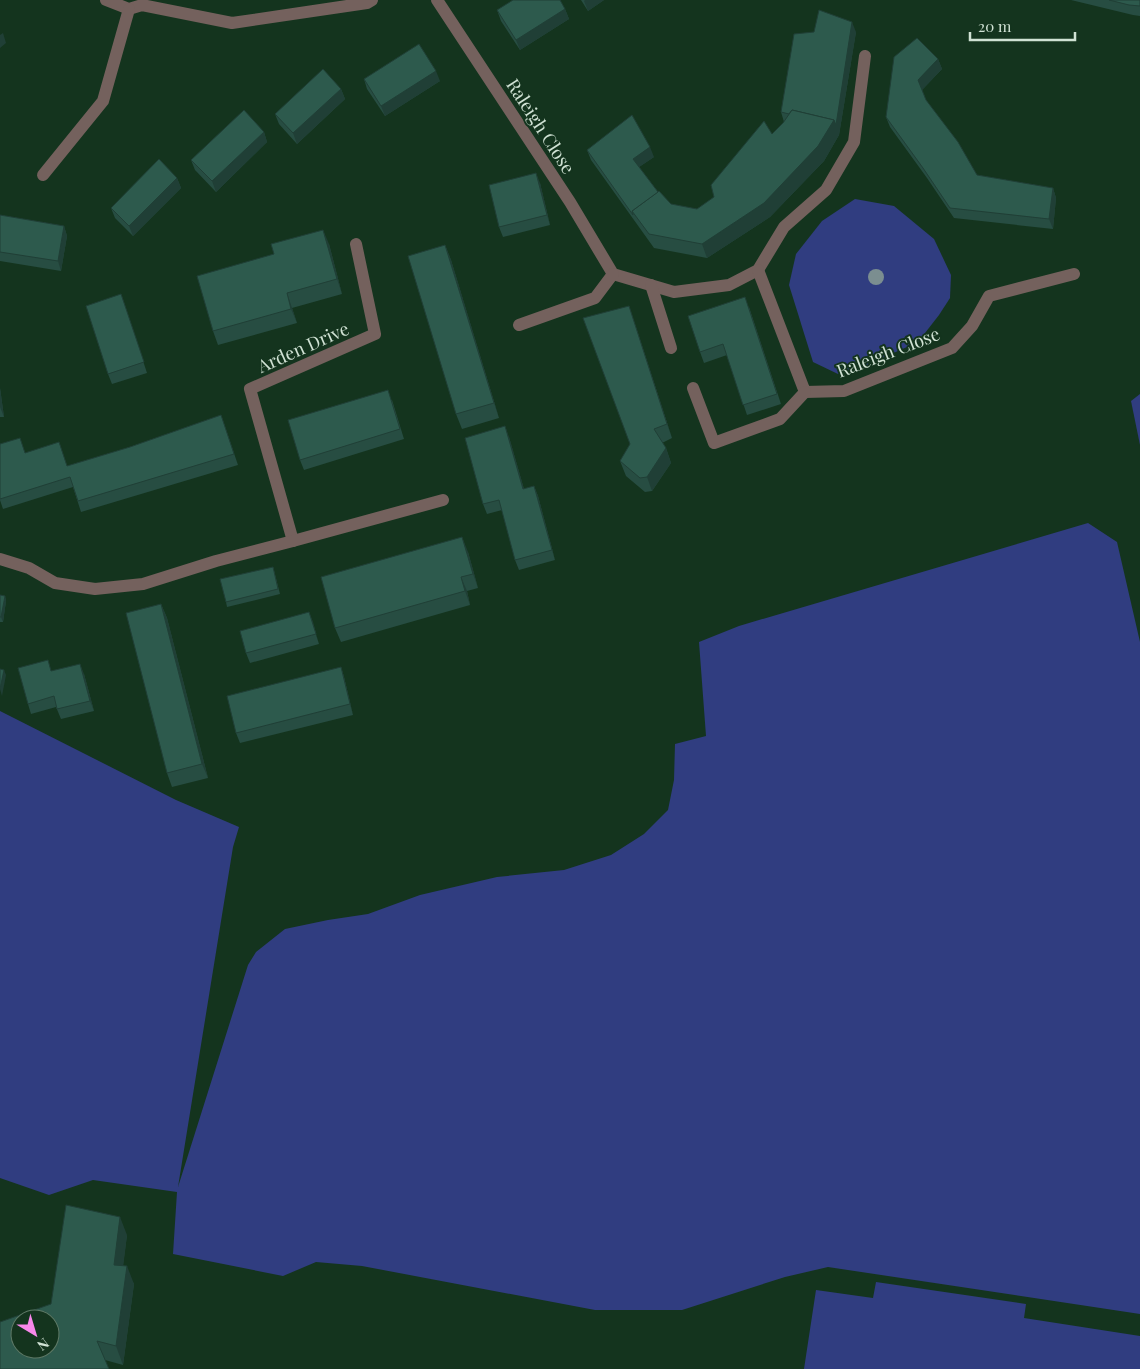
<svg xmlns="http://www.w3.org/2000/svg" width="1140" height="1369" viewBox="0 0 1140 1369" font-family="'Playfair Display',serif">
<rect width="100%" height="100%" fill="#14341e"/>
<g fill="#303d80">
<polygon points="855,199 894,206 934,239 951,275 950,298 939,315 918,342 858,369 838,374 813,362 789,285 796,254 822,221"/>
<polygon points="1140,394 1140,445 1131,401"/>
<polygon points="1088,523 1117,542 1140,642 1140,1314 828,1267 785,1277 682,1310 595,1310 362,1266 316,1262 283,1276 173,1254 177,1192 93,1180 49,1195 0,1178 0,711 176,800 239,827 233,847 178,1187 248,965 256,952 285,929 328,920 368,914 420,895 497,877 564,870 611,855 644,834 668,810 674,780 675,744 706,736 699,642 739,626"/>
<polygon points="876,1282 1026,1304 1024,1318 1140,1336 1140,1369 804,1369 816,1290 873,1298"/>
</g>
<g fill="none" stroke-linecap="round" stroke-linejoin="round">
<g stroke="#74615d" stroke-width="12">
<polyline points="106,0 129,9 142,5 232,23 367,3 372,0"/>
<polyline points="437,0 570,202 613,274 674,292 729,285 758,270 784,227 826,190 854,142 865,56"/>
<polyline points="43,175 103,101 129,9"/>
<polyline points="758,270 805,392 844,391 952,348 972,326 989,296 1074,274"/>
<polyline points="651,285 671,348"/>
<polyline points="519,325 595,298 613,274"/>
<polyline points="693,388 714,443 780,419 805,392"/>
<polyline points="293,541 250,389 375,334 356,244"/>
<polyline points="0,559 29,568 55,583 95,589 143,584 216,561 293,541 443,500"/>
</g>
</g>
<circle fill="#7b8e90" cx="876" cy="277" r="8"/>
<g fill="#274d42">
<polygon points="581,0 604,0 588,11"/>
<polygon points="1071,0 1140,0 1140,16 1133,15"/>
<polygon points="565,9 569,19 520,50 501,21 497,10"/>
<polygon points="856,32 839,135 824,161 770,217 707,258 654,248 591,160 587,150 654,157 639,167 658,192 671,204 697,209 714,197 784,122 781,112"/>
<polygon points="938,59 942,69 922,90 926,100 977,175 1053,188 1056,198 1053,229 954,218 927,178 890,127 886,117"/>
<polygon points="364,79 440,81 385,116 367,89"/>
<polygon points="341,89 345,99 297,144 279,124 275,114"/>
<polygon points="264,132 267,142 216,192 195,170 191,160"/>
<polygon points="177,178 181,188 133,236 115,218 111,208"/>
<polygon points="540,183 550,225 503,237 499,227"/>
<polygon points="0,215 64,226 67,236 61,271 0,261"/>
<polygon points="329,244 342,294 292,308 297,323 218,345 213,331"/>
<polygon points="445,245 451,260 499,418 462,429 456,414"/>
<polygon points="121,294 147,373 112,384 108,374"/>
<polygon points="629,306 672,438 662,443 666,448 671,463 652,491 645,492 626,476 620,461 630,445"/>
<polygon points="749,307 781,404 747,415 727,355 704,363 700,352"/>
<polygon points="0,388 4,417 0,417"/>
<polygon points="392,400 404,439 304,470 300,460"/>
<polygon points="221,415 238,465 81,512 73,487 3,509 0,500 0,444 25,453 67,466 130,447"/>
<polygon points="509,437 524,489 534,486 538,496 555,560 519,570 515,560 502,510 487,514 483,504"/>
<polygon points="468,552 478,588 467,591 470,605 341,642 335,628"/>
<polygon points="273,567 280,594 227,607 226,602"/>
<polygon points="0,595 5,596 6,601 3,622 0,622"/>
<polygon points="161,604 167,618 208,778 172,787 167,773"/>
<polygon points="309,612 319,644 250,663 246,653"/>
<polygon points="341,667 344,677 353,715 240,743 236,733"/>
<polygon points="52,671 84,674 94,711 61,719 56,707 31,714 28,704"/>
<polygon points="127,1235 123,1265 134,1284 123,1365 105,1360 51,1304"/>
</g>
<g fill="#203f36">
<polygon points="585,0 604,0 588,11 584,1"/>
<polygon points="565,9 569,19 520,50 516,40"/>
<polygon points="852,22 856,32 839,135 824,161 770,217 707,258 702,244"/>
<polygon points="3,33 6,43 0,48 0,35"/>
<polygon points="938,59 942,69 922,90 918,80"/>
<polygon points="436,71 440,81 385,116 381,106"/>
<polygon points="341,89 345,99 297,144 293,133"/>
<polygon points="264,132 267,142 216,192 212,181"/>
<polygon points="650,147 654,157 636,169 633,159"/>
<polygon points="536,173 540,183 550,225 547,215"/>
<polygon points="177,178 181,188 133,236 129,226"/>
<polygon points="1053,188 1056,198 1053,229 1049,219"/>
<polygon points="64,226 67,236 61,271 58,261"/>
<polygon points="323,230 329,244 342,294 337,279"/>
<polygon points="445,245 451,260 499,418 494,403"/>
<polygon points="287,293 297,323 291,309"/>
<polygon points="629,306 634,321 672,438 667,424"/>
<polygon points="0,388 4,417 0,407"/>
<polygon points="505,426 509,437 527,500 523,489"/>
<polygon points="666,448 671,463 652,491 647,477"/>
<polygon points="534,486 538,496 555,560 552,550"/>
<polygon points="462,537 468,552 478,588 473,574"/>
<polygon points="461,577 467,591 470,605 465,591"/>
<polygon points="5,596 6,601 3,622 1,617"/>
<polygon points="161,604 167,618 208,778 202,764"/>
<polygon points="309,612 313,622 319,644 316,634"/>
<polygon points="80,664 84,674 94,711 90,701"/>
<polygon points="341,667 344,677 353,715 350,704"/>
<polygon points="4,670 6,675 2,696 0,689"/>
<polygon points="120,1217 127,1235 121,1284 114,1265"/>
<polygon points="127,1266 134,1284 123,1365 116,1346"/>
</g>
<g fill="#2d5a4d" stroke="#203f36" fill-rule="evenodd">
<polygon points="513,0 560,0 565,9 516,40 497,10"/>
<polygon points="1109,0 1140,0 1140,6 1129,5"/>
<polygon points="819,10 852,22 836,125 834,120 792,110 789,114 781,112 794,34 814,32"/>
<polygon points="917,38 938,59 918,80 926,100 958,142 977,175 1053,188 1049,219 950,208 923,168 886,117 894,57"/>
<polygon points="419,44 436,71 381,106 364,79"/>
<polygon points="323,69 341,89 293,133 275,114"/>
<polygon points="244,110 264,132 212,181 191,160"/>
<polygon points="792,110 834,120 818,146 764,203 702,244 649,234 632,211 659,191 671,204 697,209 714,197 711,185 764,121 772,134 783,123"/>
<polygon points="632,115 650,147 633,159 658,192 632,211 633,215 587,150"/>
<polygon points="159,159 177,178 129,226 111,208"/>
<polygon points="536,173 547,215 499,227 489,185"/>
<polygon points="0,215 64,226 58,261 0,252"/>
<polygon points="323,230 337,279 287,293 291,309 213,331 197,276 274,254 271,244"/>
<polygon points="445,245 494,403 456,414 408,256"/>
<polygon points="121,294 144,362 108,374 86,306"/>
<polygon points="745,297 777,394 743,405 723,344 700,352 688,316"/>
<polygon points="629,306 667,424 654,429 666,448 647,477 640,478 620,461 630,444 583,318"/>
<polygon points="388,390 400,429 300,460 288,420"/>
<polygon points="221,415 234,454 78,501 70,477 0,499 0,444 20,438 25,453 59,442 67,466 130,447"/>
<polygon points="505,426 523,489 534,486 552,550 515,560 499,500 483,504 465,438"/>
<polygon points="462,537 473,574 461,577 465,591 335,628 321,577"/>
<polygon points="273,567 278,589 226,602 220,579"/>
<polygon points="0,595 5,596 1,617 0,617"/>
<polygon points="161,604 202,764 167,773 126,613"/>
<polygon points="309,612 316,634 246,653 240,631"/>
<polygon points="48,660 51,671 80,664 90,701 57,709 54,696 28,704 18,668"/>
<polygon points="341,667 350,704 236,733 227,696"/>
<polygon points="0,669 4,670 0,689"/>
<path d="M66,1205L120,1217L114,1265L127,1266L116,1346L97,1341L109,1369H0V1322L51,1304ZM20,1319H50V1349H20Z"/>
</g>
<g text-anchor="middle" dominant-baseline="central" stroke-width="4" stroke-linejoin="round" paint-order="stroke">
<g font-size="18" fill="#d0e2d4" stroke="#14341e">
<text transform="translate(541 126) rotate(57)">Raleigh Close</text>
<text transform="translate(303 347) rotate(-24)">Arden Drive</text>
<text transform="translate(888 352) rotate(-21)">Raleigh Close</text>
</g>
</g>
<g transform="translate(35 1334) rotate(142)"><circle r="24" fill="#14341e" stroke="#5f7a67"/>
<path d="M0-4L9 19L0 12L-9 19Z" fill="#f888ea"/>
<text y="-8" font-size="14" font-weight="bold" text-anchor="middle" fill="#d0e2d4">N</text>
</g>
<path d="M970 32v8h105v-8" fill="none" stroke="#d0e2d4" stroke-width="2.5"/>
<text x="978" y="32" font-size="15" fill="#d0e2d4" stroke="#14341e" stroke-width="4" paint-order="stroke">20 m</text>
</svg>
